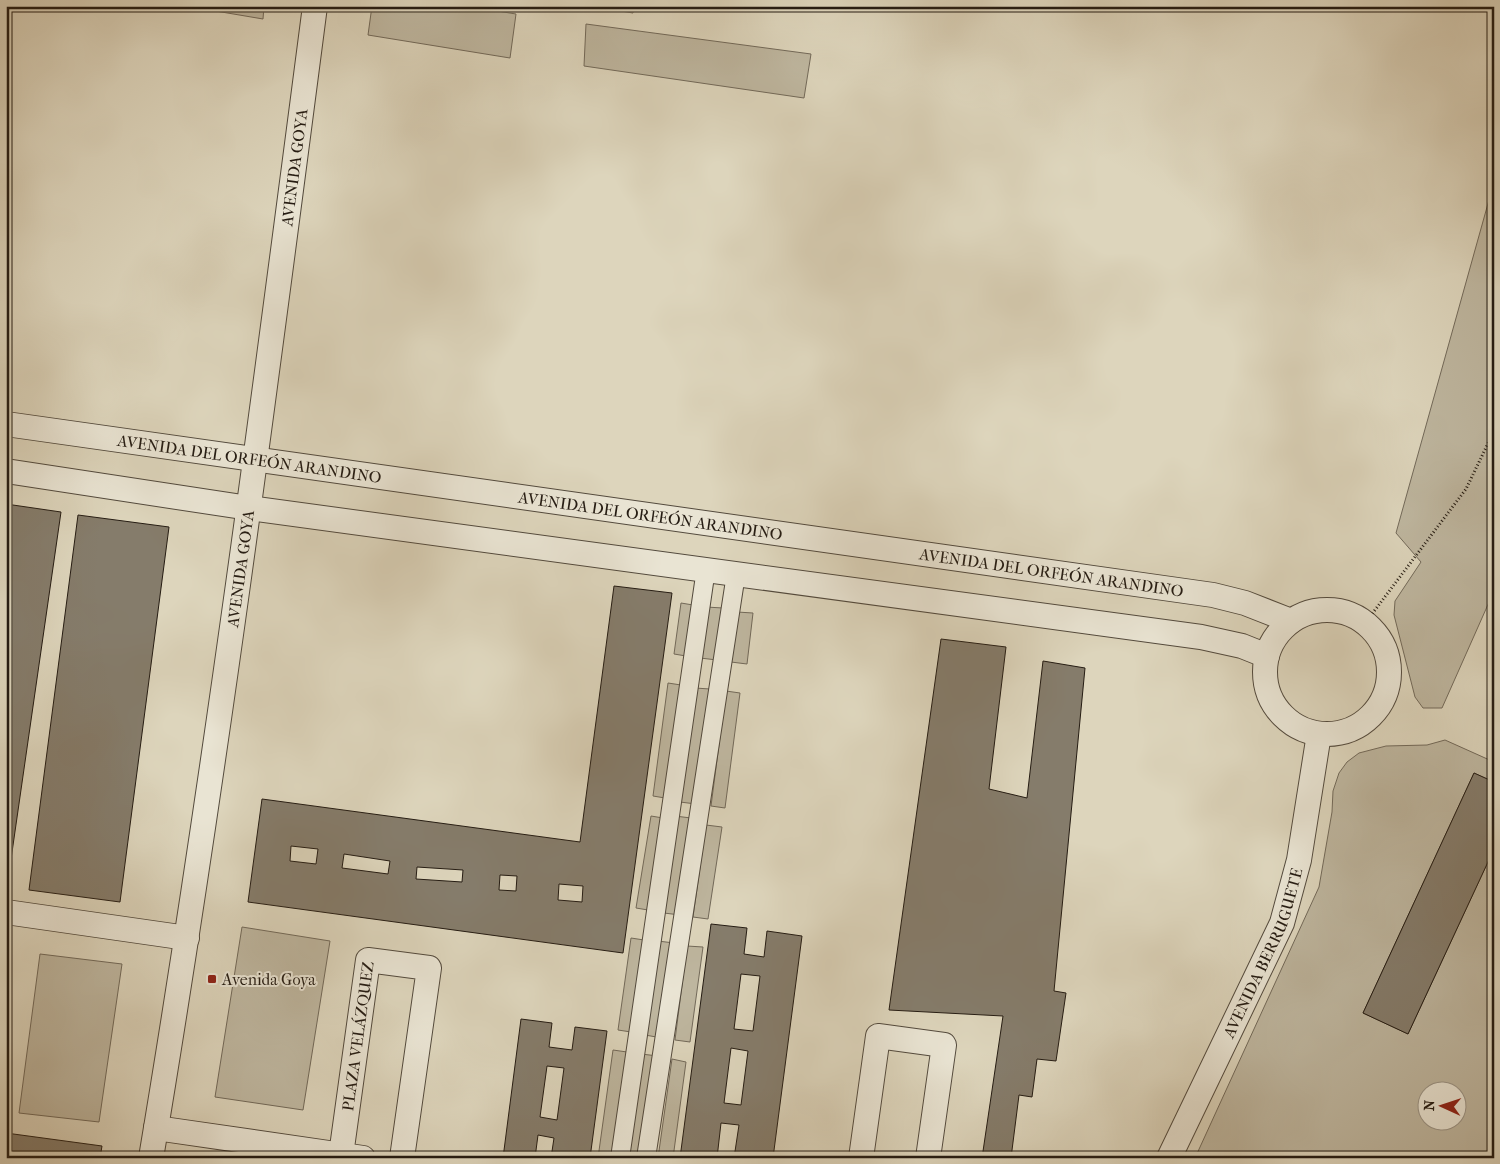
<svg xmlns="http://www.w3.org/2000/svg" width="1500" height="1164" viewBox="0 0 1500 1164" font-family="'IM FELL French Canon',serif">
<rect width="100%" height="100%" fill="#ddd5bc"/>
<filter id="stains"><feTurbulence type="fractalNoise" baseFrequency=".004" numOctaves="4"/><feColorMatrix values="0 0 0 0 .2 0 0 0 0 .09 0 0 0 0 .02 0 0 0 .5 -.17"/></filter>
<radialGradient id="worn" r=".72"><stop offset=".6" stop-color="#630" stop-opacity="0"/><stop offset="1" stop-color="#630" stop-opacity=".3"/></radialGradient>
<g fill="#beb69f" stroke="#726959" fill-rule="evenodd">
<polygon points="186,6 264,6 263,19"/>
<polygon points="372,6 466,6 516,14 510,58 368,35"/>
<polygon points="591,6 634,6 633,13"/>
<polygon points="586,24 811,54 804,98 584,66"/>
<polygon points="1494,182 1494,591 1442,708 1423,708 1415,697 1394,615 1395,601 1421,562 1396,533"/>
<polygon points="681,603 693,605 686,656 674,654"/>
<polygon points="706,607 723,608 717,660 700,658"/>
<polygon points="737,612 753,613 747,664 731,662"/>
<polygon points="668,683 681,685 665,798 653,796"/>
<polygon points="695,688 710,689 696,804 680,802"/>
<polygon points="726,691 740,693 725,808 711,806"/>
<path d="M1445,740L1494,762V782L1474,773L1363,1013L1408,1034L1494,849V1158H1195L1319,887L1332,812L1333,791L1339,773L1347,762L1359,753L1386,746L1427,745ZM1428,1092H1458V1122H1428Z"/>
<polygon points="651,816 663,818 648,910 636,908"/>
<polygon points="675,816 691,818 680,915 664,913"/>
<polygon points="706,825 722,827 708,919 693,917"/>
<polygon points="242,927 330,941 303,1110 215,1097"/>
<polygon points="631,938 644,940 631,1032 618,1030"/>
<polygon points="658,941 674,943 662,1038 645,1035"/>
<polygon points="687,946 703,947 690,1042 675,1040"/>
<polygon points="40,954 122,964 99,1122 19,1113"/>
<polygon points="613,1050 627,1052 612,1158 598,1158"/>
<polygon points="641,1054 658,1056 645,1158 627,1158"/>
<polygon points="672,1059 686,1062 673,1158 658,1158"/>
</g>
<g fill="#857c6b" stroke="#251c13" fill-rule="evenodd">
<polygon points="6,504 61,512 7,887 6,887"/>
<polygon points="78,515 169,527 120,902 29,890"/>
<path d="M614,586L672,593L623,953L248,902L262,799L580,842ZM291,846L318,849L316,864L290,861ZM344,854L390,861L388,874L342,868ZM417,867L463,870L462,882L416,879ZM500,875L517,876L516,891L499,890ZM559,884L583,886L582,902L558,900Z"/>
<polygon points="941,639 1006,647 989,789 1027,798 1043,661 1085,668 1054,991 1066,993 1056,1061 1037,1059 1032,1097 1019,1095 1011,1158 982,1158 1003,1016 889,1010"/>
<polygon points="1474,773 1494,782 1494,849 1408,1034 1363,1013"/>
<path d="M711,924L747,928L744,954L764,957L767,931L802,936L773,1158H734L739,1125L721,1123L717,1158H680ZM741,974L760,976L753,1031L734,1029ZM731,1048L748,1051L741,1105L724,1103Z"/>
<path d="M521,1019L552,1023L549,1047L572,1050L575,1027L607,1031L590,1158H551L554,1138L538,1135L535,1158H503ZM547,1066L564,1068L557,1120L540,1117Z"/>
<polygon points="6,1133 102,1146 100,1158 6,1158"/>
</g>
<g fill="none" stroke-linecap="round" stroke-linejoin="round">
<defs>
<g id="pedestrian">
<polyline points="620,1158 706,569"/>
<polyline points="646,1158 736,574"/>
</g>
<g id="minor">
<path id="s1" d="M6,424L1213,595L1245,603L1291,621"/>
<polyline points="6,471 249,508 1201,637 1242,646 1267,656"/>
<circle cx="1327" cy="672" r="62"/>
<polyline points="6,912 187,938"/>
<polyline points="156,1128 363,1158"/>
<path id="s2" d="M341,1155L368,960L429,968L402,1158"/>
<path id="s3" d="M151,1158C215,775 265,391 315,6"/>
<polyline points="861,1158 878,1036 944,1045 928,1158"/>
<path id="s4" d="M1169,1158L1282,923L1299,860L1319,734"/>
</g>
</defs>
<use href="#pedestrian" stroke="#534a3d" stroke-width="20"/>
<use href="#minor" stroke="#534a3d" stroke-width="26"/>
<polyline stroke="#251c13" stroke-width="3" stroke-dasharray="1 2.5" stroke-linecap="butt" points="1366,622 1466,489 1494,431"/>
<use href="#pedestrian" stroke="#e9e4d3" stroke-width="18"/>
<use href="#minor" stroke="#e9e4d3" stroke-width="24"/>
</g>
<rect fill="#8f2418" stroke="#e9e4d3" stroke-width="2" x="207" y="974" width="10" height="10" rx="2.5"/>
<g text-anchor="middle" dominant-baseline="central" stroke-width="4" stroke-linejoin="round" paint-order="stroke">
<g font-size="16" fill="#251c13" stroke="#e9e4d3">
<text stroke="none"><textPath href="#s3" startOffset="1001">AVENIDA GOYA</textPath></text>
<text stroke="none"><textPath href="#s1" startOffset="246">AVENIDA DEL ORFEÓN ARANDINO</textPath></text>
<text stroke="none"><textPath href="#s1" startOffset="651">AVENIDA DEL ORFEÓN ARANDINO</textPath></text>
<text stroke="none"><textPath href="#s3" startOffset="596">AVENIDA GOYA</textPath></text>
<text stroke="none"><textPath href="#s1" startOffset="1056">AVENIDA DEL ORFEÓN ARANDINO</textPath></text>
<text stroke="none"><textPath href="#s4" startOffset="226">AVENIDA BERRUGUETE</textPath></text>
<text stroke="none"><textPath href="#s2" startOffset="120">PLAZA VELÁZQUEZ</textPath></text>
</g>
<g font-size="16" fill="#251c13" stroke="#e9e4d3" text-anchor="start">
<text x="222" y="979">Avenida Goya</text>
</g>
</g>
<rect width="1500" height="1164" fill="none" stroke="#ddd5bc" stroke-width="25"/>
<rect x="8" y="8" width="1485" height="1149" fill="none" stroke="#251c13" stroke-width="2.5"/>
<rect x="12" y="12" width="1475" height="1139" fill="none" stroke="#251c13"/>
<g transform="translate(1442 1106) rotate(273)"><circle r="24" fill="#e9e4d3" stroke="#9b9486"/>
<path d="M0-4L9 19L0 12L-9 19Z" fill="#8f2418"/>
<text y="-8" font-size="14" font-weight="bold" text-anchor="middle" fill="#251c13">N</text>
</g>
<rect width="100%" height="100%" filter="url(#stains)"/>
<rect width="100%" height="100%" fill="url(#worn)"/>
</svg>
